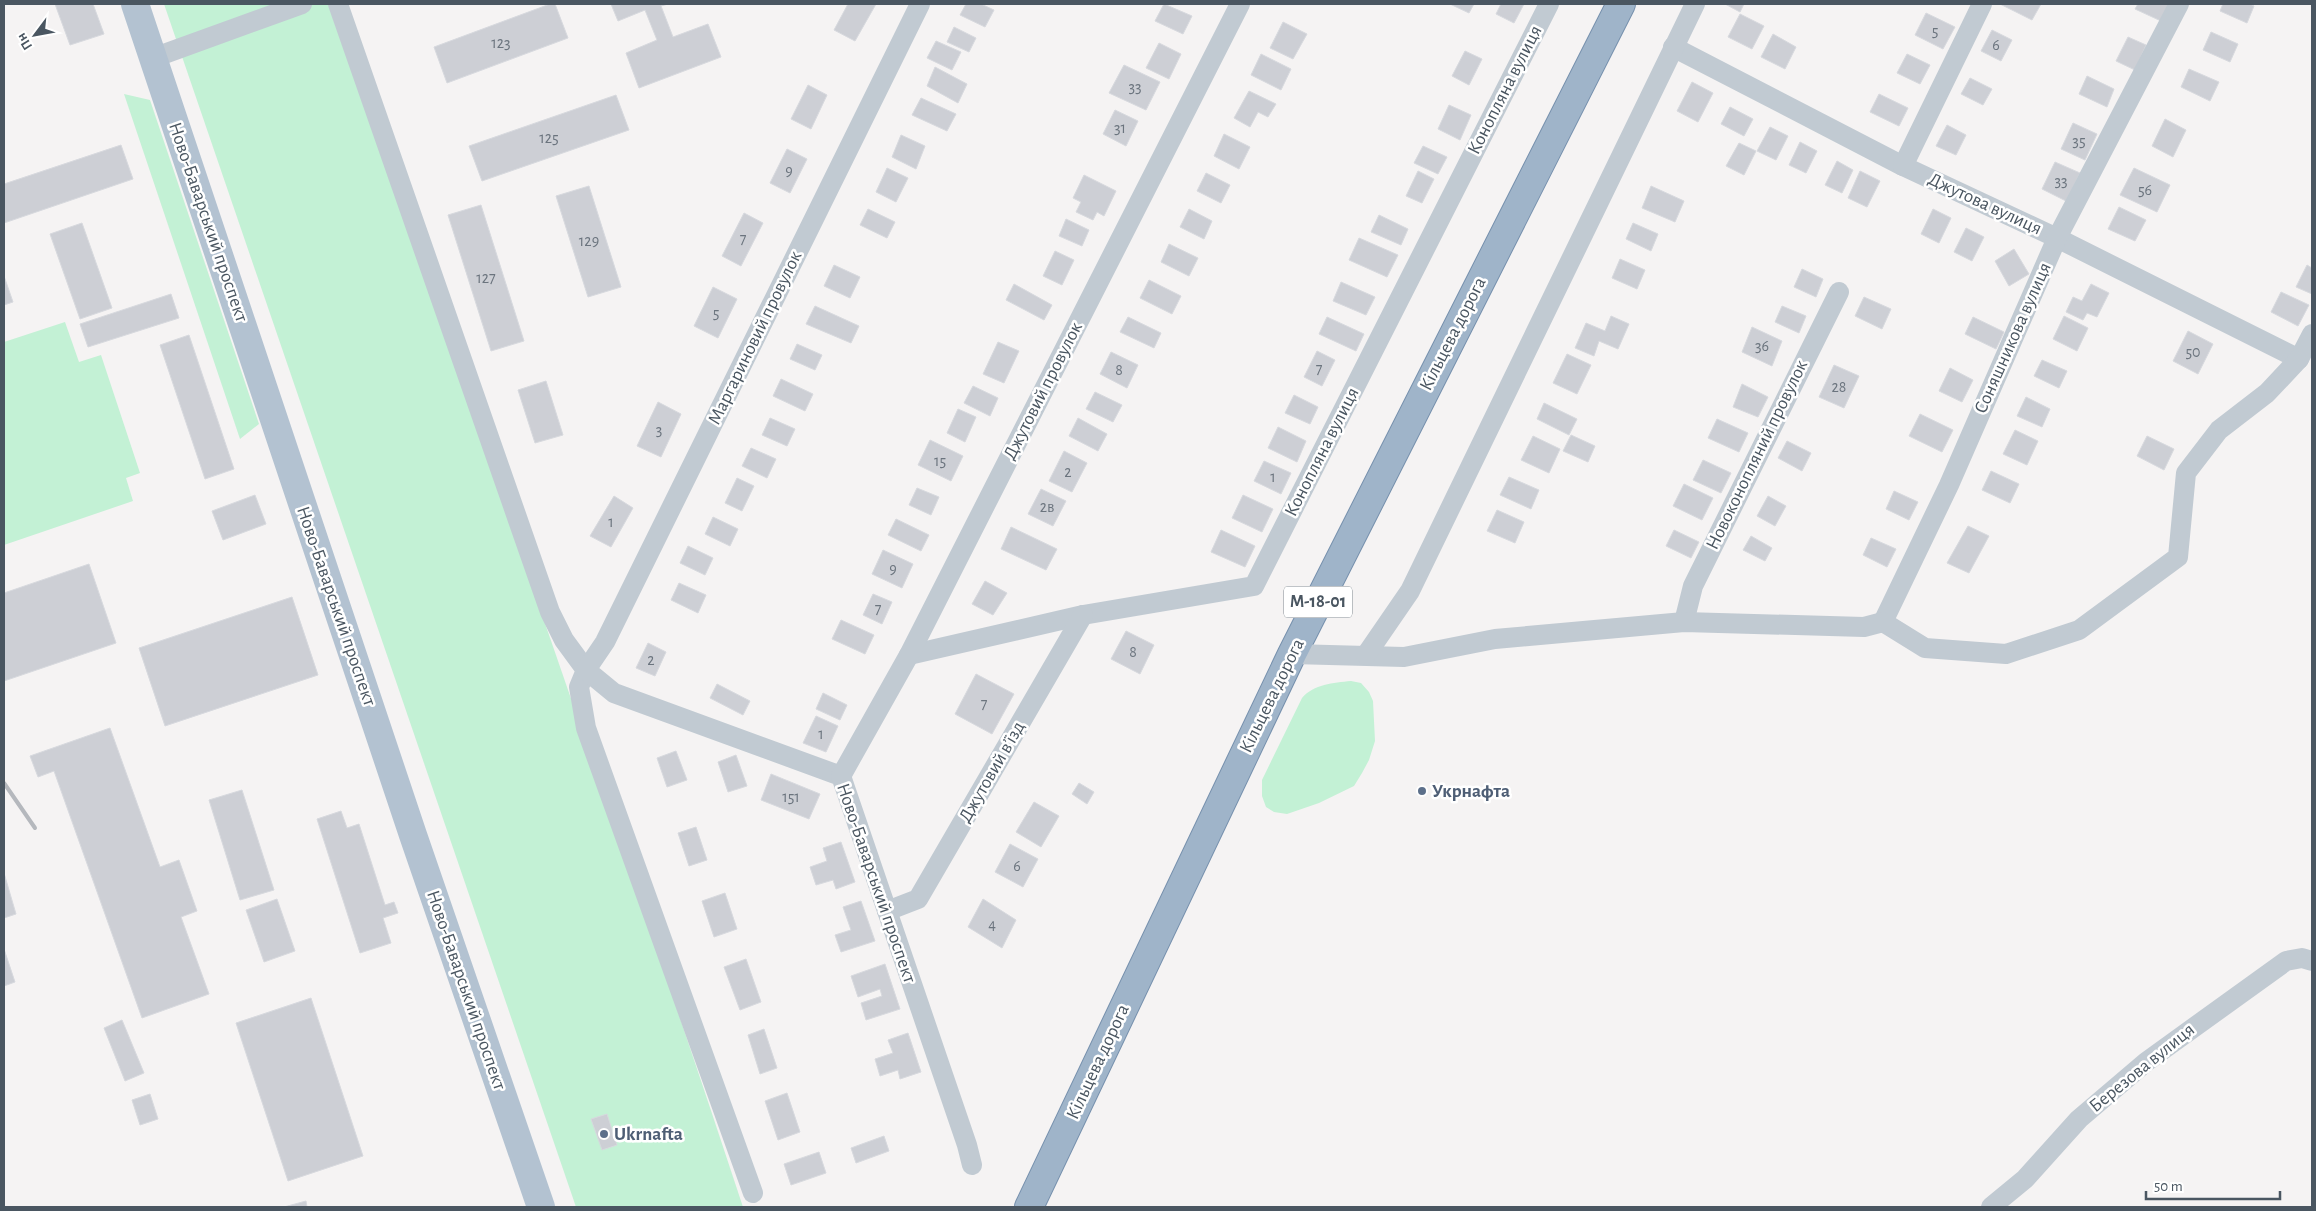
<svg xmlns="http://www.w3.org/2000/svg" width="2316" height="1211" viewBox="0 0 2316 1211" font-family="'Alegreya Sans',sans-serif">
<rect width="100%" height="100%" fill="#f5f3f3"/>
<g fill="#c3f1d5">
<path d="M164,4H328C469,404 610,804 743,1207H576Z"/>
<polygon points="124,94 150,100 259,424 240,439"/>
<polygon points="65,322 79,362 101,355 140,473 126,478 133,501 4,545 4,342"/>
<path d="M1351,681L1361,683L1369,692L1373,701L1375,741L1369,760L1362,773L1354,786L1319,803L1287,814L1274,812L1266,807L1262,796V780L1302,698C1314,684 1333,683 1351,681Z"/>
</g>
<g fill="#cdcfd5" stroke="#d7d9de">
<polygon points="55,4 93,4 104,34 70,45"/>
<polygon points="550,4 555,4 568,38 447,83 434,47"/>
<polygon points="611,4 668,4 661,6 673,37 708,24 721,57 639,88 626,53 657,40 645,10 618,21"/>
<polygon points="848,4 876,4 855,41 834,30"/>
<polygon points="966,4 981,4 994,10 985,27 960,15"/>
<polygon points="1164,4 1192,16 1183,34 1155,21"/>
<polygon points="1450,4 1474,4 1469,13"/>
<polygon points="1501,4 1524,4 1514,23 1496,14"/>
<polygon points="1725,4 1744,4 1740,12"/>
<polygon points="2000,4 2041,4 2032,20"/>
<polygon points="2138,4 2170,4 2161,21 2135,9"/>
<polygon points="2223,4 2250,4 2254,6 2247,23 2220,11"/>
<polygon points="1926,13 1955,27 1943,49 1915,35"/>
<polygon points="1740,14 1764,26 1752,49 1728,37"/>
<polygon points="1283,22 1307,34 1293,59 1270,48"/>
<polygon points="954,27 976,38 969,52 947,42"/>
<polygon points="1992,30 2012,40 2001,61 1981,51"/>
<polygon points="2211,32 2238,44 2230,62 2203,50"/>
<polygon points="1773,34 1796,47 1785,69 1761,57"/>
<polygon points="2128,37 2146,45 2135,70 2116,61"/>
<polygon points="936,41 961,52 952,70 927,58"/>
<polygon points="1159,43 1181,54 1169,79 1146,68"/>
<polygon points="1465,51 1482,59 1469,85 1452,76"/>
<polygon points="1261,54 1291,69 1281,90 1251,75"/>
<polygon points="1907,54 1930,65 1920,84 1897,73"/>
<polygon points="1124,65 1160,82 1146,110 1109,93"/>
<polygon points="935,67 967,84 958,103 927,86"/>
<polygon points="2189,69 2219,82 2210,101 2181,87"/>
<polygon points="2087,76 2114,89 2107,107 2079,94"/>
<polygon points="1970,78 1992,89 1983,105 1961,94"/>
<polygon points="1692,82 1713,93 1698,122 1677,111"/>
<polygon points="808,85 827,95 811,129 791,119"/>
<polygon points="1249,91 1276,104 1268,117 1258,112 1250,127 1234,118"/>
<polygon points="1879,94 1908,108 1899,126 1870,112"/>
<polygon points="616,95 629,130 482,181 469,146"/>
<polygon points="921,98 956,114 947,131 912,115"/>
<polygon points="1449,105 1471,115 1460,140 1438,129"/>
<polygon points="1730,107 1753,119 1744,136 1721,124"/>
<polygon points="1115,110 1138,121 1126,146 1103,134"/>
<polygon points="2165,119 2186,130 2173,157 2152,146"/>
<polygon points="2073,123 2097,134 2085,160 2061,149"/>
<polygon points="1947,125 1966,135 1956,155 1936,146"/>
<polygon points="1770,127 1788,136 1776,160 1757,151"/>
<polygon points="1224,134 1250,147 1239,169 1214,156"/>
<polygon points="901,135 925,146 916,169 892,157"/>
<polygon points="1800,142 1817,151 1806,173 1789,165"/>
<polygon points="1739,143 1756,151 1744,175 1726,166"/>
<polygon points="121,145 133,179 4,223 4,184"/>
<polygon points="1423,146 1447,157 1438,174 1414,163"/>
<polygon points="787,149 807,159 790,193 770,183"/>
<polygon points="1837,161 1853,170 1842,193 1825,185"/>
<polygon points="2055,162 2080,173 2066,201 2042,189"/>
<polygon points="887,168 908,178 896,202 876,192"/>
<polygon points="2134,168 2170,185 2157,212 2120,195"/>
<polygon points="1418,171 1434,179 1422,203 1406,196"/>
<polygon points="1860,171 1880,181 1867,207 1848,198"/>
<polygon points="1206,173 1230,185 1221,203 1197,191"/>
<polygon points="1084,175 1116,191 1104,216 1097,212 1093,220 1076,212 1081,202 1073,198"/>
<polygon points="589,186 621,287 588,297 556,196"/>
<polygon points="1651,186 1684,201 1675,222 1642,208"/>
<polygon points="481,205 524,341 491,351 448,215"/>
<polygon points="2119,207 2146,220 2135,241 2108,229"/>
<polygon points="868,209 895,222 887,238 860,225"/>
<polygon points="1189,209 1212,221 1204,239 1180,227"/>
<polygon points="1933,209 1951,218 1939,243 1921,234"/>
<polygon points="744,213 763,223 741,266 722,256"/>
<polygon points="1379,215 1408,229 1401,245 1371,232"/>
<polygon points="1066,219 1089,230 1082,246 1059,236"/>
<polygon points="82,223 112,308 80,319 50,234"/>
<polygon points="1633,223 1658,234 1651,251 1626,239"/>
<polygon points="1966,228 1984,237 1972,261 1954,252"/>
<polygon points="1359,238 1398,255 1387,277 1349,260"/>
<polygon points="1169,244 1198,258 1189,276 1161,262"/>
<polygon points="2014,249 2029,274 2009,286 1995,261"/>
<polygon points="1055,251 1074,260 1062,285 1043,276"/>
<polygon points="1620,259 1645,270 1637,289 1612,278"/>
<polygon points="834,265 860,277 850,298 824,286"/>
<polygon points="2307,265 2312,268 2312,294 2296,287"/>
<polygon points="1802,269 1823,279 1816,297 1794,287"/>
<polygon points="4,276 13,302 4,305"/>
<polygon points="1149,280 1181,296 1172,314 1140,298"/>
<polygon points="1341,282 1375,297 1366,315 1333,301"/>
<polygon points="1014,284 1052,305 1044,320 1006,300"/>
<polygon points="2091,284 2109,293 2097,317 2087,313 2083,320 2066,312 2073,297 2082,301"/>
<polygon points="713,287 737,299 718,338 694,326"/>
<polygon points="2281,292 2309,305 2298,326 2271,312"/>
<polygon points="171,294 179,318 88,347 80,324"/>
<polygon points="1864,297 1891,309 1882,329 1855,316"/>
<polygon points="815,306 859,326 851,343 806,324"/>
<polygon points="1782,306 1806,316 1799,333 1775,322"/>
<polygon points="1611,316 1629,324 1618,349 1599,341 1594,356 1575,348 1586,323 1605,331"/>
<polygon points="2064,316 2088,328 2077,351 2053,339"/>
<polygon points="1128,317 1161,333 1154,348 1120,332"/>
<polygon points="1327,317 1364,334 1356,351 1319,334"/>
<polygon points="1973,317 2004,332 1996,349 1965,334"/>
<polygon points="1752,327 1782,341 1772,366 1742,352"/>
<polygon points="2188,331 2213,344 2198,374 2173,361"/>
<polygon points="189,335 234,469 205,479 160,345"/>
<polygon points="998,342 1019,351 1004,383 983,374"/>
<polygon points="797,344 822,355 815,370 790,359"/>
<polygon points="1317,351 1335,360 1322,386 1304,377"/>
<polygon points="1111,352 1138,365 1127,388 1100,374"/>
<polygon points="1567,354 1591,365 1577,394 1553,383"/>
<polygon points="2042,360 2067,371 2059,388 2034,376"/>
<polygon points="1834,365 1859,376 1844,408 1819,397"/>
<polygon points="1950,368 1973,380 1962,402 1939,391"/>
<polygon points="781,379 813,394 805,411 773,396"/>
<polygon points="546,381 563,435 535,443 518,390"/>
<polygon points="1742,384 1768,397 1758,417 1733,407"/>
<polygon points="973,386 998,398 990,416 964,403"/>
<polygon points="1095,392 1122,405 1113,422 1086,409"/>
<polygon points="1294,395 1318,407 1310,424 1285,413"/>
<polygon points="2026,397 2050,409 2042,427 2017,416"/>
<polygon points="658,402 681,414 661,457 637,446"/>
<polygon points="1544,403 1577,419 1569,435 1537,419"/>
<polygon points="958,409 976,417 965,442 947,433"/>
<polygon points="1920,414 1953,430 1942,452 1909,436"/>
<polygon points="770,418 795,429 787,446 762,435"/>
<polygon points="1078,418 1107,434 1098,451 1069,436"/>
<polygon points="1717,419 1748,433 1739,452 1708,438"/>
<polygon points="1278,427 1306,441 1297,462 1268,448"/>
<polygon points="2015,430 2038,441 2027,465 2003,454"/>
<polygon points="1571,435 1595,446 1588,462 1563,451"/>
<polygon points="1533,436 1560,449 1549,473 1521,460"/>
<polygon points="2147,436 2174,449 2164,470 2137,456"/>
<polygon points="930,440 963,456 951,481 918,465"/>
<polygon points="1787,441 1811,453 1802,471 1778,458"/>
<polygon points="751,448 776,459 767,478 742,466"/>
<polygon points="1064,451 1087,463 1072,492 1049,481"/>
<polygon points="1703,460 1731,473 1721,493 1693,480"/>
<polygon points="1264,461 1291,473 1281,494 1254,481"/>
<polygon points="1991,471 2019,484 2010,503 1982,490"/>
<polygon points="1509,477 1539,490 1531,509 1500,495"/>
<polygon points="737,478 754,486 742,511 725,503"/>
<polygon points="1684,484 1713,498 1702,520 1673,506"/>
<polygon points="917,488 939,497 931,515 909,505"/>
<polygon points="1041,489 1066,501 1053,526 1028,514"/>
<polygon points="1894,491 1918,502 1909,520 1886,509"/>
<polygon points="255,495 266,524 223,540 212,511"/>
<polygon points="1243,495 1273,509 1262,532 1232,518"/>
<polygon points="614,496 633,508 611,547 590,536"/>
<polygon points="1768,496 1786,506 1775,526 1757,516"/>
<polygon points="1497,510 1524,522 1515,543 1487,531"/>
<polygon points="713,517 738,529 730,546 705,534"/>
<polygon points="896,519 929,535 921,551 888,535"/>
<polygon points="1968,526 1989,536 1969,573 1947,563"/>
<polygon points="1011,527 1057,549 1046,570 1001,549"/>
<polygon points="1221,530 1255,546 1245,567 1211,552"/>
<polygon points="1674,530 1699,542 1691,558 1666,546"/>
<polygon points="1751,536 1772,548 1765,561 1743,550"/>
<polygon points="1871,538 1896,549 1887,567 1863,555"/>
<polygon points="688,546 713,558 705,575 680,563"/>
<polygon points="883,550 913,564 902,588 872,574"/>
<polygon points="89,564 116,643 4,681 4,593"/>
<polygon points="985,581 1007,593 993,615 972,604"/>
<polygon points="679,583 706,595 698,613 671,600"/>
<polygon points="873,594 892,602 882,624 863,615"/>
<polygon points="292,597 318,675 165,726 139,648"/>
<polygon points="841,620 874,635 865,654 832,639"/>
<polygon points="1126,631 1154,645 1140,674 1111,659"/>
<polygon points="648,643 666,652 655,676 636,668"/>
<polygon points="976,674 1014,694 992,734 955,714"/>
<polygon points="717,684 750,701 743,715 710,698"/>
<polygon points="823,693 847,705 840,720 816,709"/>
<polygon points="816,716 838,726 826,752 803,743"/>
<polygon points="110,728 160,867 179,860 197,911 181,917 209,994 142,1018 54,771 38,777 30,756"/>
<polygon points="676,751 687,780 667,787 657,758"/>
<polygon points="736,755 747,786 728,792 718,762"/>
<polygon points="771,774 820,794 809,819 761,800"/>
<polygon points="1079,783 1094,792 1087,804 1072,794"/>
<polygon points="242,790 274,890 240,900 209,800"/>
<polygon points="1034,802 1059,816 1041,847 1016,832"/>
<polygon points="341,811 347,828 359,824 385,905 394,902 398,913 383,918 391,943 360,953 317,819"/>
<polygon points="696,827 707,860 689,866 678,833"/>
<polygon points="841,842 855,882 836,889 833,880 816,885 810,867 827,861 823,848"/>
<polygon points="1010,844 1038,859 1023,887 995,872"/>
<polygon points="4,873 16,914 4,918"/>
<polygon points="725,893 737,929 714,937 702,901"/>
<polygon points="277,899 295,951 264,962 246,910"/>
<polygon points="983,899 1016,920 1002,948 968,927"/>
<polygon points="861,901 875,941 841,952 835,935 851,930 843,907"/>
<polygon points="4,949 15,982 4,986"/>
<polygon points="746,959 761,1002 740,1010 724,967"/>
<polygon points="885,964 900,1009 866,1020 861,1003 882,996 880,989 858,997 851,976"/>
<polygon points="311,998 363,1156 288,1181 236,1023"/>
<polygon points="122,1020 144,1073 125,1081 104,1028"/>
<polygon points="764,1029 777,1068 760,1074 748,1035"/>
<polygon points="908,1033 921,1072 900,1079 898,1070 880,1076 875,1059 893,1053 888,1040"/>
<polygon points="787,1093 800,1132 778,1140 765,1101"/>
<polygon points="150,1094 158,1119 140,1125 132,1100"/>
<polygon points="607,1114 617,1145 602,1150 591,1119"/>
<polygon points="884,1136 889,1151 856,1163 851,1148"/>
<polygon points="819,1152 826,1173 791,1185 784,1164"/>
<polygon points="306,1201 307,1207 284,1207"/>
</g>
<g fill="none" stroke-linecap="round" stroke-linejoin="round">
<defs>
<polyline id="trunk" points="1029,1207 1292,654 1621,4"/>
</defs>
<use href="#trunk" stroke="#7690ad" stroke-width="30"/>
<g stroke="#c1cad2" stroke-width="20">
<polyline points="338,4 550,612 564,640 586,670 579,687 586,728 753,1193"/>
<polyline points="920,4 605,642 586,670 614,693 841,776 967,1145 972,1165"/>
<polyline points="1673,47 1903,166 2057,238 2299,359"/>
<polyline points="153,58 302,4"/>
<polyline points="1903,166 1982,4"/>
<polyline points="1684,622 1693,586 1839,292"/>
<polyline points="1883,622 1949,485 2057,238 2179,4"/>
<polyline points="1292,654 1404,657 1495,639 1684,622 1864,627 1883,622 1925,648 2006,654 2079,630 2178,557 2186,473 2219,430 2267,393 2299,359 2312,334"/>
<polyline points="909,655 1083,615 1254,586 1549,4"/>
<polyline points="1366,655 1410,591 1695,4"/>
<polyline points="841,776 909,655 1240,4"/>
<polyline points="887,911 918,899 1083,615"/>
<polyline points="1991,1207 2025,1179 2079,1119 2146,1062 2286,961 2302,958 2312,961"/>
</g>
<polyline stroke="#b3c2d1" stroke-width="28" points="135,4 413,835 541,1207"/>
<use href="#trunk" stroke="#9fb4c9" stroke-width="28"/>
<polyline stroke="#b5b8bd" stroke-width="4" points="4,783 35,828"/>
</g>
<g fill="#5c6f8a" stroke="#fff" stroke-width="2">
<circle cx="1422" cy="791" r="5"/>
<circle cx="604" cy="1134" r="5"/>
</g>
<g text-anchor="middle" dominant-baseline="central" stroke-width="5" stroke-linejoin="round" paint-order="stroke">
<g font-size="16" fill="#6b747e">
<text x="1935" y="31">5</text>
<text x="501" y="43">123</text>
<text x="1996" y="45">6</text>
<text x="1135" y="87">33</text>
<text x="1120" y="128">31</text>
<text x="549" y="138">125</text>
<text x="2079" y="141">35</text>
<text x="789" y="171">9</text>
<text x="2061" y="181">33</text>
<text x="2145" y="190">56</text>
<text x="743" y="239">7</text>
<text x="589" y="241">129</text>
<text x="486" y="278">127</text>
<text x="716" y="313">5</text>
<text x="1762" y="346">36</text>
<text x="2193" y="352">50</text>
<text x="1319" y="369">7</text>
<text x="1119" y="370">8</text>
<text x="1839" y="387">28</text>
<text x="659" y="430">3</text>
<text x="940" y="461">15</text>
<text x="1068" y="472">2</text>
<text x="1273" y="477">1</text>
<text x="1047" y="507">2в</text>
<text x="611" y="522">1</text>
<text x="893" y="569">9</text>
<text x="878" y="609">7</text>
<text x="1133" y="652">8</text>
<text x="651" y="660">2</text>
<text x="984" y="704">7</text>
<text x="821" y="734">1</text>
<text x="791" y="797">151</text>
<text x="1017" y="866">6</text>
<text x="992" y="924">4</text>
</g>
<rect fill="#fff" stroke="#808990" stroke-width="1" x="1284" y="586.5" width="68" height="31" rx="4"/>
<g font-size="18" font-weight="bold" fill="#4a5661">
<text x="1318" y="602">М-18-01</text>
</g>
<g font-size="19" fill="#4a5661" stroke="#fff">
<text transform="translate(1505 90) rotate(-63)">Конопляна вулиця</text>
<text transform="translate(1985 204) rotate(25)">Джутова вулиця</text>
<text transform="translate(208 222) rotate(71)">Ново-Баварський проспект</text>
<text transform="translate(1453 334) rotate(-63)">Кільцева дорога</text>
<text transform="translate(755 338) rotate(-64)">Маргариновий провулок</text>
<text transform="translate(2013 338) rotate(-66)">Соняшникова вулиця</text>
<text transform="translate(1043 391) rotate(-63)">Джутовий провулок</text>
<text transform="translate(1322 452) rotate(-63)">Конопляна вулиця</text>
<text transform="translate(1757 455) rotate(-64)">Новоконопляний провулок</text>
<text transform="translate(336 606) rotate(71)">Ново-Баварський проспект</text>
<text transform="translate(1272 696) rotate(-64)">Кільцева дорога</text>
<text transform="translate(992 772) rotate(-60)">Джутовий в’їзд</text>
<text transform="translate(876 883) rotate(71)">Ново-Баварський проспект</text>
<text transform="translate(466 990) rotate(71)">Ново-Баварський проспект</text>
<text transform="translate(1098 1062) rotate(-65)">Кільцева дорога</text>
<text transform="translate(2142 1068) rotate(-39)">Березова вулиця</text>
</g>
<g font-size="19" font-weight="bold" fill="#4e5e75" stroke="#fff" text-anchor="start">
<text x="1432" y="791">Укрнафта</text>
<text x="614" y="1134">Ukrnafta</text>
</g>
</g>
<rect width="2316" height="1211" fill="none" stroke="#4a5661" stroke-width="10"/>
<g transform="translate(35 35) rotate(238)" stroke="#ffffff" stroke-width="4" paint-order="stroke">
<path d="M0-4L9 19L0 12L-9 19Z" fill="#4a5661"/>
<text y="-8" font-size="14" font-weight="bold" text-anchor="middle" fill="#4a5661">Пн</text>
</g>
<path d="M2146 1191v8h134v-8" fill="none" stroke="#4a5661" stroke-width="2.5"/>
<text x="2154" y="1191" font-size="15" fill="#4a5661" stroke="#ffffff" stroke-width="4" paint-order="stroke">50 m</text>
</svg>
